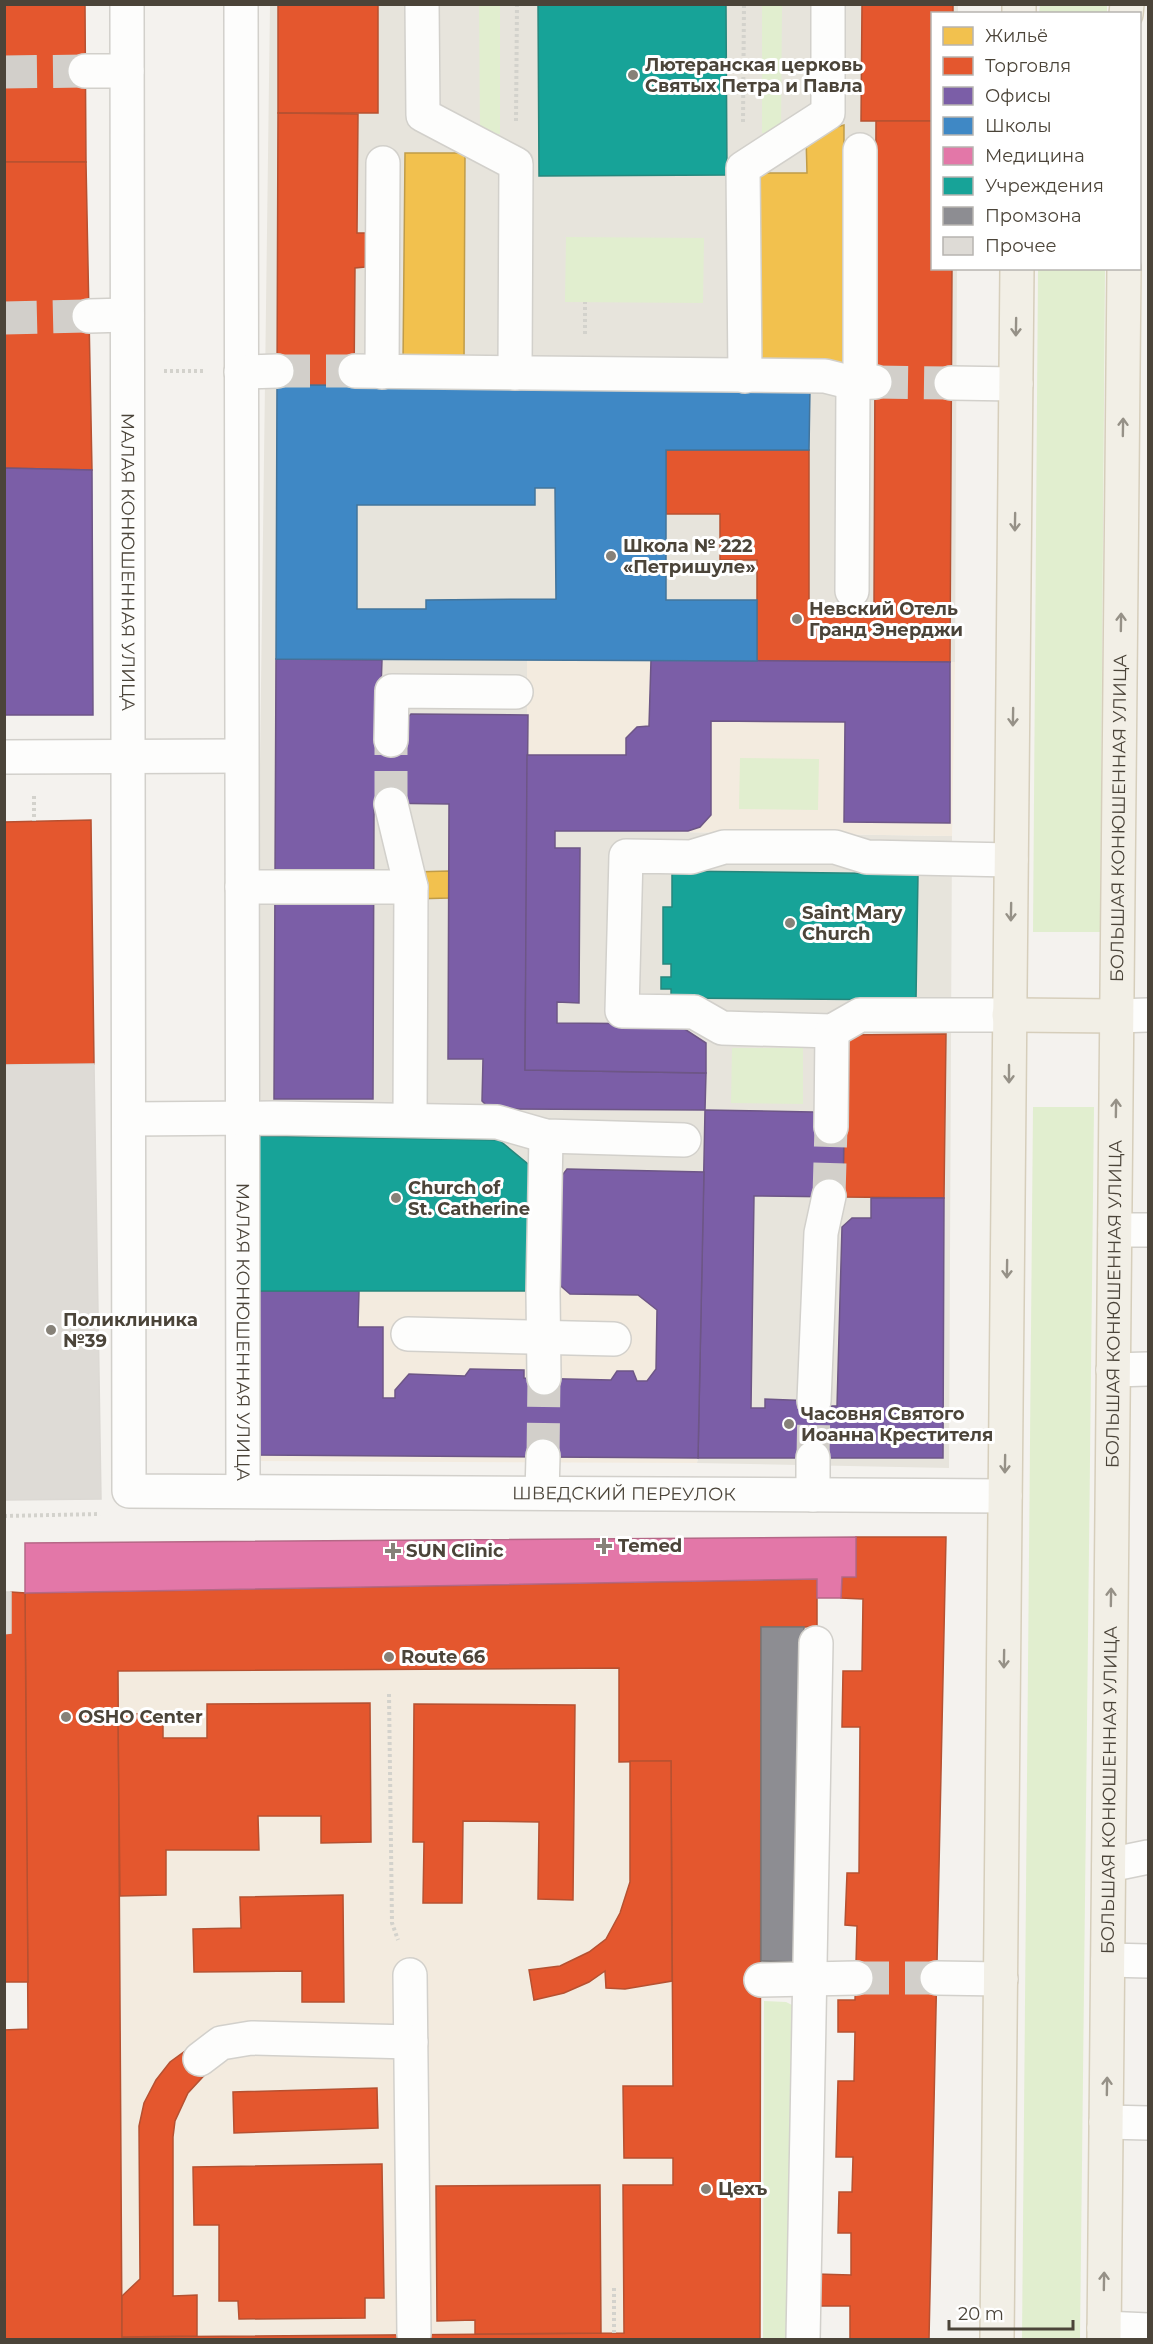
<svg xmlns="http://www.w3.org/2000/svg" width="1153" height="2344" viewBox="0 0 1153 2344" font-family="Montserrat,sans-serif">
<rect width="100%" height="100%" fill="#f4f2ee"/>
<polygon fill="#e7e4dc" points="270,5 958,5 958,13 932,14 932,268 957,269 955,662 527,661 527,830 952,836 949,1468 697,1463 698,1458 253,1290"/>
<g fill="#f3ebdf">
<polygon points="527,660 955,662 952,836 527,830"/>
<polygon points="533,1168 704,1172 697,1463 254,1461 253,1290"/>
<polygon points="25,1593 817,1627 761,1627 760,2339 5,2339 4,2030 28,2029"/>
</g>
<g fill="#e1eecf">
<polygon points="479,5 500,5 500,134 480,133"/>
<polygon points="762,5 782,5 781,133 762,133"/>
<polygon points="1040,5 1107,5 1107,13 1039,13"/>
<polygon points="566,237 704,238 703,303 565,302"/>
<polygon points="1038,269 1105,269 1100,932 1033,932"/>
<polygon points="740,758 819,759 818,810 739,809"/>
<polygon points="732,1048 803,1048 803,1104 731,1103"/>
<polygon points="1033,1107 1094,1107 1080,2340 1022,2339"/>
<polygon points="764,2001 786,2002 794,2006 792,2339 763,2340"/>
</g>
<g fill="#f2c14e" stroke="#c09c48" stroke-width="1.5">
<polygon points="844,125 843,366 758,366 757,173 807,173 806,136"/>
<polygon points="405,153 465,153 464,364 403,364"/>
<polygon points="449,871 449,898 374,900 374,873"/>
</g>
<g fill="#e4572e" stroke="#b65131" stroke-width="1.5" fill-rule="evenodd">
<polygon points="4,4 85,4 86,162 4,162"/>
<rect x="278" y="4" width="100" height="109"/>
<polygon points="862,4 953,4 953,14 932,14 932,121 861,121"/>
<polygon points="278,113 358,114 357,233 366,233 365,267 355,268 354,386 277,385"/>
<polygon points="876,121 932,121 932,268 952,268 950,662 757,661 757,560 720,560 720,514 666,514 666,450 809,450 809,608 874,609"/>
<polygon points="4,162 86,162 92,470 4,468"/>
<polygon points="91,820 94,1064 4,1065 4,822"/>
<polygon points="946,1034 944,1198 843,1197 845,1035"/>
<polygon points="856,1537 946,1537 929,2340 850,2340 850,2306 817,2306 817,2274 851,2275 851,2233 838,2233 839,2192 852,2192 853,2157 836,2157 838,2081 854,2081 855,2032 838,2032 838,2000 855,2000 857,1926 845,1925 847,1873 859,1873 860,1727 842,1727 843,1671 862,1671 863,1599 841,1598 842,1577 856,1577"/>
<path d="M817,1579V1627H761L760,2340H4V2030L28,2029L25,1593ZM619,1668V1762L671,1761L673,2086H623L624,2158H673V2185H623L624,2333L122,2337L118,1671Z"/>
<polygon points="11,1592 25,1593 28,1982 4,1982 4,1634 11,1633"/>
<polygon points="370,1703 371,1842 321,1843 321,1816 258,1816 259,1850 166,1850 166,1895 120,1896 118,1714 163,1714 163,1738 207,1738 207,1704"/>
<polygon points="414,1704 575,1705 573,1900 538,1899 539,1822 463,1821 462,1903 423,1903 424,1842 413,1842"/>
<polygon points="630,1761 671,1761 672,1981 625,1989 606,1988 605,1971 589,1982 564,1993 534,2000 529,1970 560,1966 589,1952 606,1939 620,1913 630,1882"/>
<polygon points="343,1895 344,2002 302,2002 302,1971 194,1972 193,1929 241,1928 240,1897"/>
<polygon points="188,2049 211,2068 188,2093 175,2121 173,2137 173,2296 197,2295 197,2336 122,2337 122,2296 140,2279 139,2126 144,2103 156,2080 170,2062"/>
<polygon points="377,2088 378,2128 234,2133 233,2092"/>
<polygon points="382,2164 384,2298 365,2298 365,2318 239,2319 238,2301 219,2301 219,2225 194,2225 193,2167"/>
<polygon points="600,2185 601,2333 475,2334 475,2320 437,2321 436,2186"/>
</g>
<g fill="#7b5ea7" stroke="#6d5686" stroke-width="1.5">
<polygon points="4,468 92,470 93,715 4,715"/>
<polygon points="276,659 382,660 381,689 401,724 411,714 528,715 525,1070 706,1073 705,1110 490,1109 482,1101 483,1059 448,1059 449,804 374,803 373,1099 274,1099"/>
<polygon points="651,660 950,662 950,823 844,822 845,722 711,721 711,815 700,827 688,831 555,831 555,848 580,848 579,1003 557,1002 557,1023 677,1024 706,1043 706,1073 525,1070 527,755 626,755 626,738 637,727 649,726"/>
<polygon points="705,1110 813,1112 820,1118 844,1127 843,1197 754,1196 751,1408 765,1408 765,1399 814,1401 824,1406 837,1406 842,1227 852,1218 871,1218 871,1198 944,1198 943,1458 698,1458"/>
<polygon points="567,1169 704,1172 698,1458 257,1455 258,1291 359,1291 358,1327 383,1327 383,1398 395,1398 395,1390 409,1374 465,1376 470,1369 524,1370 524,1378 611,1380 617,1371 633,1371 637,1381 647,1381 656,1369 657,1310 638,1295 570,1294 555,1281 557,1182"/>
</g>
<path fill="#3f88c5" stroke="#43749b" stroke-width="1.5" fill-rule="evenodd" d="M277,385L810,387L809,450H666V600H757V661L276,659ZM535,488H555L556,599L426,600V609H357V505H535Z"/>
<polygon fill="#e377a8" stroke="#b56887" stroke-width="1.5" points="856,1537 856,1577 842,1577 841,1598 817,1598 817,1579 25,1593 25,1543"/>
<g fill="#17a398" stroke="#27867c" stroke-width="1.5">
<polygon points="538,4 726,4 727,175 539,176"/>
<polygon points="672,871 918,874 916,1000 671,998 671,989 661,989 661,977 671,977 671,964 663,964 663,907 672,907"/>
<polygon points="259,1136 499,1140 533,1168 532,1291 258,1291"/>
</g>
<polygon fill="#8d8d92" stroke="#797777" stroke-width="1.5" points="761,1627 804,1627 798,1962 761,1961"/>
<g fill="#dedbd6" stroke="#dcd9d4" stroke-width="1.5">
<polygon points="94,1064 101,1499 4,1500 4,1065"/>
<polygon points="4,1592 11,1592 11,1633 4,1634"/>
</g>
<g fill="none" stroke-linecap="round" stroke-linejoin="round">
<g stroke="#d2cfca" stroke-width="33" stroke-dasharray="33 16" stroke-linecap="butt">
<polyline points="4,72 85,71"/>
<polyline points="4,318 89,316"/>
<polyline points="277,371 355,371"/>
<polyline points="875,382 951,383"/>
<polyline points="391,804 391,740"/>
<polyline points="829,1196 831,1127"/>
<polyline points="543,1456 544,1378"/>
<polyline points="813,1458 814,1401"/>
<polyline points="856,1978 937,1978"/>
</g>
<defs>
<g id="minor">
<path id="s1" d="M127,4L129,1491L1005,1496"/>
<path id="s2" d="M241,4L243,1491"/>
<polyline points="422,4 423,115 516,164 515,373"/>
<polyline points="85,71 127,71"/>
<polyline points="860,150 860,383"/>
<polyline points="89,316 127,315"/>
<polyline points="355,371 825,376 853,383 875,382"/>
<polyline points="241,372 277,371"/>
<polyline points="382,372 383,163"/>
<polyline points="745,376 743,168 828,113 828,4"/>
<polyline points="951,383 1016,384"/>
<polyline points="852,591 853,383"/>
<polyline points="391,740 392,691 516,692"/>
<polyline points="4,757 241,756"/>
<polyline points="391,804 411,887 410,1120"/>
<polyline points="242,887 411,887"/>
<polyline points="1009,1015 860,1015 832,1031 722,1028 694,1012 622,1011 626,856 691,857 724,847 835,847 867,857 1011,860"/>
<polyline points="1116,1016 1148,1015"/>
<polyline points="129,1119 273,1118 497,1122 546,1136 684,1140"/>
<polyline points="831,1127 832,1031"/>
<polyline points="1115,1230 1148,1230"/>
<polyline points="408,1334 614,1339"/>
<polyline points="1113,1370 1148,1369"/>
<polyline points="544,1378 543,1293 546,1136"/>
<polyline points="814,1401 821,1233 829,1196"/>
<polyline points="542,1493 543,1456"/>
<polyline points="813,1495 813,1458"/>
<polyline points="1109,1865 1148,1857"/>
<polyline points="1108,1960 1148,1961"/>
<polyline points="410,1975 414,2334"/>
<polyline points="937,1978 1001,1979"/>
<polyline points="761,1980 856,1978"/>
<polyline points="200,2059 221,2043 251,2038 411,2042"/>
<polyline points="1106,2122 1148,2123"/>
<polyline points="1104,2328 1148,2330"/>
<polyline points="803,2340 816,1643"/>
</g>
<g id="major">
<polyline points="1019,14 1019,4"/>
<polyline points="1126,14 1127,4"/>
<polyline points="1009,1015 1116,1016"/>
<polyline points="997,2340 1017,268"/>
<path id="s3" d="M1104,2340L1124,268"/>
</g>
</defs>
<use href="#minor" stroke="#d2d0cb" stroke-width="36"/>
<use href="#major" stroke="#d6cebb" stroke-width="36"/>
<g stroke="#d3d2cc" stroke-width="4" stroke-dasharray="3 3" stroke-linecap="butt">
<polyline points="516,121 517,4"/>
<polyline points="743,122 744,4"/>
<polyline points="585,334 585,302"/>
<polyline points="164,371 205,371"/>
<polyline points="34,796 34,821"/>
<polyline points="4,1516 100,1514"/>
<polyline points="389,1694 392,1923 398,1940"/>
<polyline points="614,2333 614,2285"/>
</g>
<use href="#minor" stroke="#fdfdfc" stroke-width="33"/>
<use href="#major" stroke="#f2efe6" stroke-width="33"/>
</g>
<defs><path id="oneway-shaft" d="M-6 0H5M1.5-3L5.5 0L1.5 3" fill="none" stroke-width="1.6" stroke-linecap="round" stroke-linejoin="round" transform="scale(1.5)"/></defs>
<g stroke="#969187">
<use href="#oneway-shaft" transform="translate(1016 327) rotate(91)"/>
<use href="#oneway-shaft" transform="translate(1123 427) rotate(-89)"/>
<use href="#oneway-shaft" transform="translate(1015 522) rotate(91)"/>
<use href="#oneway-shaft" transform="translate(1121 622) rotate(-89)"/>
<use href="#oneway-shaft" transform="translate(1013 717) rotate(91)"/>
<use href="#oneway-shaft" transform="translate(1011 912) rotate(91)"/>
<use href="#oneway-shaft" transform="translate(1009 1074) rotate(90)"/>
<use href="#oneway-shaft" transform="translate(1116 1108) rotate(-89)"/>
<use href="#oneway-shaft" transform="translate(1007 1269) rotate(91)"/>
<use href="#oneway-shaft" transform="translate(1005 1464) rotate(91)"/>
<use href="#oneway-shaft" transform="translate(1111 1597) rotate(-89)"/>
<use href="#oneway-shaft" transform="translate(1004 1659) rotate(91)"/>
<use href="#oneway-shaft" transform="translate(1107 2086) rotate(-89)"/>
<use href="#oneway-shaft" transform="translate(1104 2281) rotate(-89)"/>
</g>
<g fill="#868178" stroke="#fff" stroke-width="2">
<circle cx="633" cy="75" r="6"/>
<circle cx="611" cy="556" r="6"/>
<circle cx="797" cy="619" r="6"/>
<circle cx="790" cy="923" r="6"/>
<circle cx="396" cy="1198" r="6"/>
<circle cx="51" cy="1330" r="6"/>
<circle cx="789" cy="1424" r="6"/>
<path d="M601 1537h6v6h6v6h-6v6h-6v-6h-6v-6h6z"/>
<path d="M390 1542h6v6h6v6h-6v6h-6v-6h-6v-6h6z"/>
<circle cx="389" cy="1657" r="6"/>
<circle cx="66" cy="1717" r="6"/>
<circle cx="706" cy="2189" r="6"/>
</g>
<g text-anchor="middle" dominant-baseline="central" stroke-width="6" stroke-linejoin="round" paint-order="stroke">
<g font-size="18" font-weight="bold" fill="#4b4439" stroke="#fff" text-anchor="start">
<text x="645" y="65">Лютеранская церковь<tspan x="645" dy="21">Святых Петра и Павла</tspan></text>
<text x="623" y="546">Школа № 222<tspan x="623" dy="21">«Петришуле»</tspan></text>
<text x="809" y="609">Невский Отель<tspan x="809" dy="21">Гранд Энерджи</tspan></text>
<text x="802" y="913">Saint Mary<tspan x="802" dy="21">Church</tspan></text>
<text x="408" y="1188">Church of<tspan x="408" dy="21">St. Catherine</tspan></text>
<text x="63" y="1320">Поликлиника<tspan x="63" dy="21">№39</tspan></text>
<text x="801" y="1414">Часовня Святого<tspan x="801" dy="21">Иоанна Крестителя</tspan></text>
<text x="618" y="1546">Temed</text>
<text x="406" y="1551">SUN Clinic</text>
<text x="401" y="1657">Route 66</text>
<text x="78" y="1717">OSHO Center</text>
<text x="718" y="2189">Цехъ</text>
</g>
<g font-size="18" fill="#4b4439" stroke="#fff">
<text stroke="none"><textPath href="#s1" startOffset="558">МАЛАЯ КОНЮШЕННАЯ УЛИЦА</textPath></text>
<text stroke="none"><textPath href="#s3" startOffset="1522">БОЛЬШАЯ КОНЮШЕННАЯ УЛИЦА</textPath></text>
<text stroke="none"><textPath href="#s3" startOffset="1036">БОЛЬШАЯ КОНЮШЕННАЯ УЛИЦА</textPath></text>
<text stroke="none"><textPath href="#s2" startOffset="1328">МАЛАЯ КОНЮШЕННАЯ УЛИЦА</textPath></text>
<text stroke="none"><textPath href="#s1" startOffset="1982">ШВЕДСКИЙ ПЕРЕУЛОК</textPath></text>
<text stroke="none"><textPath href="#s3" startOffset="550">БОЛЬШАЯ КОНЮШЕННАЯ УЛИЦА</textPath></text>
</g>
</g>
<rect width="1153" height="2344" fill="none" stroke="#4b4439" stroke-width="12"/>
<rect x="931" y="12" width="210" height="258" fill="#ffffff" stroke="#b7b4b0" stroke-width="1.5"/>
<rect x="943" y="27" width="30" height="18" fill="#f2c14e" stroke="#b7b4b0" stroke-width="1.5"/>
<text x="985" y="42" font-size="18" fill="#4b4439">Жильё</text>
<rect x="943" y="57" width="30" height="18" fill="#e4572e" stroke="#b7b4b0" stroke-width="1.5"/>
<text x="985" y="72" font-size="18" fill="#4b4439">Торговля</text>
<rect x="943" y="87" width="30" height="18" fill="#7b5ea7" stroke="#b7b4b0" stroke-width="1.5"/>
<text x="985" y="102" font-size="18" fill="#4b4439">Офисы</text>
<rect x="943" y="117" width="30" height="18" fill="#3f88c5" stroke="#b7b4b0" stroke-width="1.5"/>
<text x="985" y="132" font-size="18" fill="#4b4439">Школы</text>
<rect x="943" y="147" width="30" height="18" fill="#e377a8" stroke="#b7b4b0" stroke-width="1.5"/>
<text x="985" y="162" font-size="18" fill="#4b4439">Медицина</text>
<rect x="943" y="177" width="30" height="18" fill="#17a398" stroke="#b7b4b0" stroke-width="1.5"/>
<text x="985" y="192" font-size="18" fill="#4b4439">Учреждения</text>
<rect x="943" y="207" width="30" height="18" fill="#8d8d92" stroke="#b7b4b0" stroke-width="1.5"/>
<text x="985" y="222" font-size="18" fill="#4b4439">Промзона</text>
<rect x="943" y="237" width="30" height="18" fill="#dedbd6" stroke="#b7b4b0" stroke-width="1.5"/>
<text x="985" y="252" font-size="18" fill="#4b4439">Прочее</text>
<path d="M949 2320v9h124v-9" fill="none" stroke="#4b4439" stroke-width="3"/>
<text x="958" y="2320" font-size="18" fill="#4b4439" stroke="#ffffff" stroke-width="4.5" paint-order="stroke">20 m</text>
</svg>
